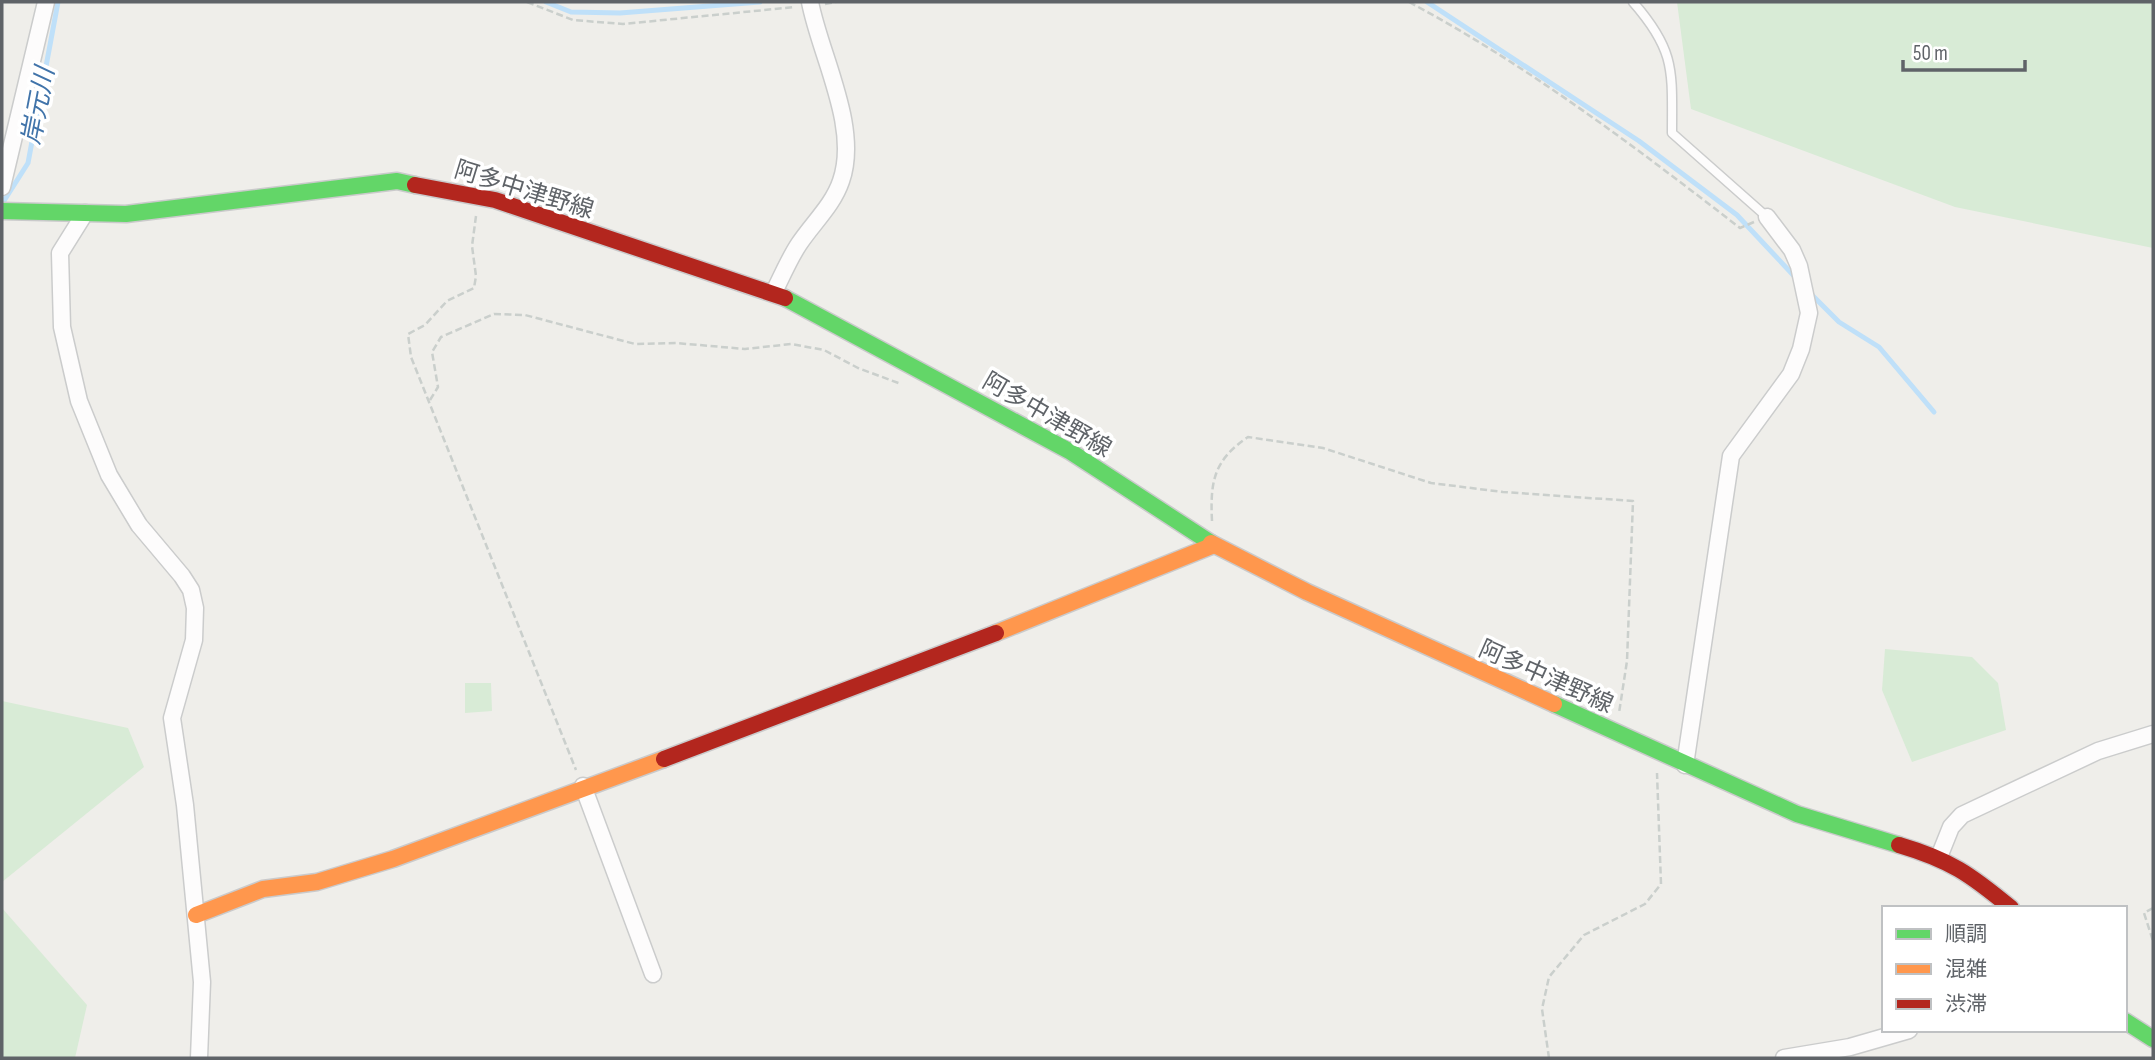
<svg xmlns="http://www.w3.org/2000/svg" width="2155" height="1060" viewBox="0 0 2155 1060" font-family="'Sofia Sans Condensed','Noto Sans JP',sans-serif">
<rect width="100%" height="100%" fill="#efeeea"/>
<g fill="#d8ebd6">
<polygon points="1677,2 2153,2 2153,248 1955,207 1691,109"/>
<polygon points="1885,649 1972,657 1998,683 2006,730 1912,762 1882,690"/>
<polygon points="465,683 491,683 492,711 465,713"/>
<polygon points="2,701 128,728 144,767 2,882"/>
<polygon points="2,908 87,1005 75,1058 2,1058"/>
</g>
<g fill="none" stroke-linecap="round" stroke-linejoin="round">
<g stroke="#bfe0f9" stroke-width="5">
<polyline points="546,2 571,12 620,13 760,2"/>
<polyline points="1427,2 1639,141 1737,215 1795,277"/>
<polyline points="2,204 28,163 58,2"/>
<polyline points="1809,292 1839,322 1879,347 1934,412"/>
</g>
<defs>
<path id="lane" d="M1633,2C1676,51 1672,71 1672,133L1767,217"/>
<g id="street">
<polyline points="2,187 46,2"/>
<polyline points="85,213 60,253 62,327 79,401 109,475 139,525 182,576 191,590 195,608 194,640 172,718 185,805 202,982 199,1058"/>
<path d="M774,292C782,276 789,259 799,244C813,223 833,205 841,181C860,127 820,55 810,2"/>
<polyline points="1685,765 1731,456 1791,374 1801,349 1809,313 1799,266 1792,250 1767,217"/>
<polyline points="583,786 653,974"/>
<polyline points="1939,857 1951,827 1962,815 2098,751 2153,734"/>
<polyline points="1784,1058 1850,1047 1909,1030"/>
</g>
<g id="fast">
<polyline points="2,211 126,214 397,181 415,185"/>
<polyline points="785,298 1071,452 1211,543"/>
<polyline points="1554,704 1797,814 1899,845"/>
<polyline points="2125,1021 2153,1039"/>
</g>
<g id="slow">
<polyline points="1211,543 1307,592 1554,704"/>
<polyline points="996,633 1214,545"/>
<polyline points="196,915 263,889 317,882 393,859 664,759"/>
</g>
<g id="jam">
<polyline points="415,185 495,200 785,298"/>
<polyline points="664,759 996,633"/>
<path d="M1899,845C1950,860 1970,874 2011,908"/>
</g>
</defs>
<use href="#lane" stroke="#cbcccc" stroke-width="11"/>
<use href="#street" stroke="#cbcccc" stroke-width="19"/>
<use href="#fast" stroke="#cacacb" stroke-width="19"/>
<use href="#slow" stroke="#cacacb" stroke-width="19"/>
<use href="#jam" stroke="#cacacb" stroke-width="19"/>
<g stroke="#cacfcc" stroke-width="2.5" stroke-dasharray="7 3.5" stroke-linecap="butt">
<polyline points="527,2 573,20 623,24 795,7"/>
<path d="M1409,2C1527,65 1634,146 1740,228L1754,222"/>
<polyline points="825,4 836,2"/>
<polyline points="476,216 472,246 476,276 474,288 447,301 425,325 408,334 411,357 576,770"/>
<polyline points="430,400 438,387 432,352 441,337 494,314 525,315 635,344 676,343 745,349 791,344 824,350 858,368 901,384"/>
<path d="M1212,521C1210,481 1214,460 1248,437L1323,448L1431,483L1503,492L1633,501L1627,661L1619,713"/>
<polyline points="2153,908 2144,913 2153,941"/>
<polyline points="1549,1058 1542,1009 1549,977 1584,935 1645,904 1661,884 1657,773"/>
</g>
<use href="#lane" stroke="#fdfcfc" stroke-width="8"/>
<use href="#street" stroke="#fdfcfc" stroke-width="16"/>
<use href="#fast" stroke="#63d668" stroke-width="16"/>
<use href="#slow" stroke="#ff974d" stroke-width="16"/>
<use href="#jam" stroke="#b3261e" stroke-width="16"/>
</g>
<g text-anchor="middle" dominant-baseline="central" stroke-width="7" stroke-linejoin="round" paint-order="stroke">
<g font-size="24" fill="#5f6368" stroke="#fff">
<text transform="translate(524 190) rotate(17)">阿多中津野線</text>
<text transform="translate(1047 415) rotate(30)">阿多中津野線</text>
<text transform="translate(1546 677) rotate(24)">阿多中津野線</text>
</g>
<g font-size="26" font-style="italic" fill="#4174aa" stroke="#fff">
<text transform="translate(39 106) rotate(-79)">岸元川</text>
</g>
</g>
<rect width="2155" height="1060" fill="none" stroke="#5f6368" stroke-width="7"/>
<rect x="1882" y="906" width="245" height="126" fill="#ffffff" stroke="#bfc1c3" stroke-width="2"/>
<rect x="1896" y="929" width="35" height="10" fill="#63d668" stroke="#bfc1c3" stroke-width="2"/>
<text x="1945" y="941" font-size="21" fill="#5f6368">順調</text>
<rect x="1896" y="964" width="35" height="10" fill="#ff974d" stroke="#bfc1c3" stroke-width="2"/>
<text x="1945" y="976" font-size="21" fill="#5f6368">混雑</text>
<rect x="1896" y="999" width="35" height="10" fill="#b3261e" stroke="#bfc1c3" stroke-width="2"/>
<text x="1945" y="1011" font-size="21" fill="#5f6368">渋滞</text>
<path d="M1903 60v10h122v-10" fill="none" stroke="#5f6368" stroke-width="3.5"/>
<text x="1913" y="60" font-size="21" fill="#5f6368" stroke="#ffffff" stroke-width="5" paint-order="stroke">50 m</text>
</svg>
